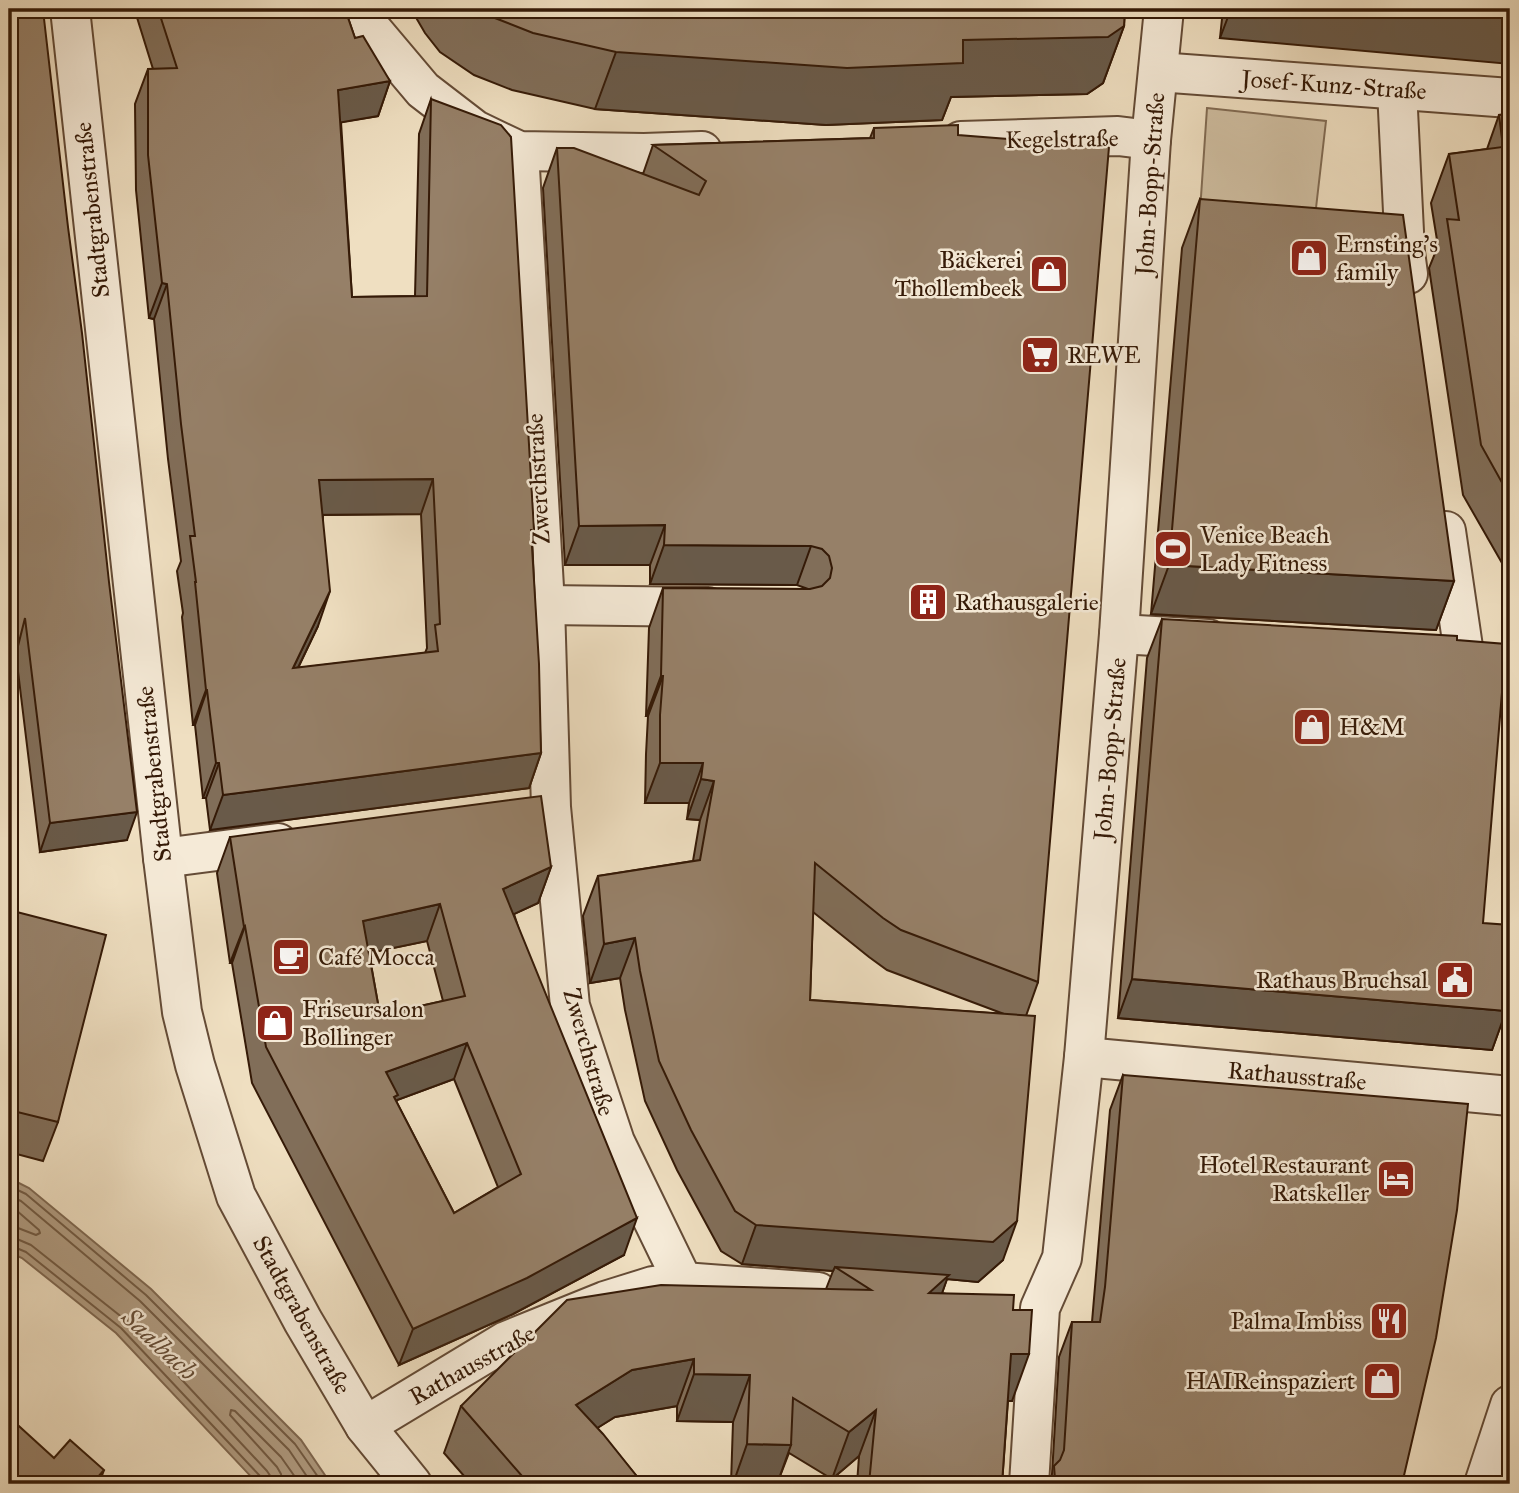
<svg xmlns="http://www.w3.org/2000/svg" width="1519" height="1493" viewBox="0 0 1519 1493" font-family="'IM FELL Great Primer',serif">
<rect width="100%" height="100%" fill="#efdfc1"/>
<filter id="stains"><feTurbulence type="fractalNoise" baseFrequency=".00286" numOctaves="4"/><feColorMatrix values="0 0 0 0 .2 0 0 0 0 .09 0 0 0 0 .02 0 0 0 .5 -.17"/></filter>
<radialGradient id="worn" r=".72"><stop offset=".6" stop-color="#630" stop-opacity="0"/><stop offset="1" stop-color="#630" stop-opacity=".3"/></radialGradient>
<polygon fill="#cfbea1" stroke="#826c54" stroke-width="2" points="1207,108 1326,121 1316,208 1199,226"/>
<polygon fill="#b09c82" stroke="#7f6851" stroke-width="2" points="9,1178 29,1188 151,1289 301,1440 331,1484 258,1484 116,1333 22,1258 9,1252"/>
<g fill="none" stroke-linecap="round" stroke-linejoin="round">
<g stroke="#725b44" stroke-width="2">
<polyline points="9,1186 26,1194 146,1295 295,1444 323,1484"/>
<polyline points="9,1196 21,1201 140,1301 289,1450 312,1484"/>
<polyline points="9,1207 16,1210 39,1230 40,1233 36,1235 18,1228 9,1227"/>
<polyline points="9,1237 17,1239 31,1245 128,1322 267,1471 271,1477 271,1484"/>
<polyline points="9,1246 14,1247 26,1252 121,1328 260,1476 263,1484"/>
<polyline points="282,1484 281,1474 277,1467 230,1415 231,1410 235,1411 281,1457 300,1484"/>
</g>
<defs>
<g id="minor">
<polyline points="70,9 163,858 182,1012 195,1065 236,1196 303,1321 365,1426 412,1484"/>
<polyline points="361,9 369,26 423,90 475,130 519,151 644,153 702,151"/>
<polyline points="1158,72 1510,98"/>
<polyline points="1397,90 1405,252 1408,274"/>
<polyline points="961,141 1118,136 1151,140"/>
<polyline points="519,151 545,605 551,807 570,1006 615,1142 683,1282"/>
<polyline points="1446,531 1464,654"/>
<polyline points="545,605 708,607"/>
<polyline points="1119,634 1208,639"/>
<polyline points="163,858 278,843"/>
<polyline points="1084,1057 1510,1096"/>
<polyline points="365,1426 506,1341 605,1301 653,1286 683,1282 818,1292"/>
<polyline points="1029,1484 1040,1308 1062,1258 1084,1057 1119,634 1151,140 1164,9"/>
<polyline points="1484,1484 1510,1405"/>
</g>
</defs>
<use href="#minor" stroke="#644b36" stroke-width="42"/>
<use href="#minor" stroke="#f5ead7" stroke-width="38"/>
</g>
<g fill="#816e59" stroke="#351a07" stroke-width="2" fill-rule="evenodd">
<path d="M135,9H345L355,38L390,81L378,116L341,122L352,297L415,296L419,134L431,99L534,530L532,535L541,753L529,788L210,830L206,798H203L195,725H193L182,617L183,613L177,571L181,561L168,459L154,319L149,318L136,190L135,104L148,69H153L135,11ZM421,514L427,648L425,653L298,668L318,626L323,515Z"/>
<polygon points="411,9 1125,9 1124,26 1103,83 1087,94 951,97 942,120 826,125 595,109 512,90 474,75 440,52 425,33"/>
<polygon points="1223,9 1510,9 1220,38"/>
<polygon points="9,14 127,840 40,852 16,655"/>
<polygon points="1510,114 1510,577 1463,495 1429,268 1438,246 1431,203 1449,154 1487,149 1499,115"/>
<path d="M874,128L958,135L1038,982L1026,1016L1003,1260L978,1282L947,1279L942,1293L1013,1310L1012,1401H1008L1002,1484H857L859,1456L832,1479L789,1453L777,1484H731L733,1422L677,1421V1406L615,1417L597,1428L643,1484H471L444,1453L461,1406L826,1289L833,1271L742,1264L721,1251L677,1170L645,1101L625,1010L620,978L590,983L583,916L598,876L693,861L700,820L687,819L689,803H645L646,754L648,716H646L649,628L663,588L808,589L797,585L650,584V565H565L543,188L557,148L643,174L653,145L870,138ZM813,912L869,957L887,970L1004,1014L810,1000Z"/>
<polygon points="1200,199 1454,581 1436,630 1151,614 1182,248"/>
<polygon points="1162,619 1483,923 1506,1011 1492,1050 1118,1018 1147,658"/>
<path d="M230,837L551,867L538,903L514,914L624,1255L513,1314L399,1365L252,1083L232,963H230L217,873ZM427,941L443,1001L380,1015L369,953ZM454,1079L498,1187L454,1213L396,1101L397,1100Z"/>
<polygon points="9,910 58,1122 43,1161 9,1152"/>
<polygon points="1123,1075 1402,1484 1048,1484 1052,1474 1059,1357 1072,1322 1092,1322 1110,1110"/>
</g>
<g fill="#695a49" stroke="#351a07" stroke-width="2">
<polygon points="1231,9 1510,9 1510,64 1220,38"/>
<polygon points="1124,26 1103,83 1087,94 951,97 942,120 826,125 595,109 616,52 963,40"/>
<polygon points="390,81 378,116 326,125 338,90"/>
<polygon points="162,283 167,284 154,319 149,318"/>
<polygon points="433,479 421,514 306,515 319,480"/>
<polygon points="665,525 650,565 565,565 579,526"/>
<polygon points="664,545 811,546 797,585 650,584"/>
<polygon points="1169,565 1454,581 1436,630 1151,614"/>
<polygon points="330,591 318,626 281,703 293,668"/>
<polygon points="661,676 663,676 648,716 646,716"/>
<polygon points="206,690 207,690 195,725 193,725"/>
<polygon points="541,753 529,788 210,830 223,795"/>
<polygon points="216,763 219,763 206,798 203,798"/>
<polygon points="660,763 703,763 689,803 645,803"/>
<polygon points="701,779 714,781 700,820 687,819"/>
<polygon points="137,812 127,840 40,852 50,823"/>
<polygon points="551,867 538,903 490,925 503,889"/>
<polygon points="440,904 427,941 350,957 363,921"/>
<polygon points="245,926 232,963 230,963 244,927"/>
<polygon points="635,938 620,978 590,983 604,944"/>
<polygon points="1132,979 1506,1011 1492,1050 1118,1018"/>
<polygon points="467,1043 454,1079 397,1100 385,1132 386,1072"/>
<polygon points="637,1218 624,1255 513,1314 399,1365 413,1329"/>
<polygon points="1017,1221 1003,1260 978,1282 947,1279 932,1322 929,1293 835,1267 833,1271 742,1264 756,1225"/>
<polygon points="1011,1354 1029,1354 1012,1401 994,1401"/>
<polygon points="694,1359 677,1406 615,1417 559,1452 576,1405 632,1370"/>
<polygon points="694,1374 750,1375 733,1422 677,1421"/>
<polygon points="876,1410 859,1456 832,1479 849,1432"/>
<polygon points="747,1444 791,1445 777,1484 733,1484"/>
<polygon points="104,1470 99,1484 92,1484"/>
<polygon points="1055,1479 1126,1484 1054,1484"/>
</g>
<g fill="#968068" stroke="#351a07" stroke-width="2" fill-rule="evenodd">
<path d="M158,9H345L355,38L363,36L390,81L338,90L352,297L427,296L431,99L501,125L511,137L534,530H531L539,664L541,753L223,795L219,763H216L207,690H206L195,582H196L190,536H195L181,424L167,284L162,283L148,155V69L177,68ZM433,479L440,624L435,625L438,651L293,668L330,591L319,480Z"/>
<polygon points="482,9 1125,9 1124,26 1108,37 963,40 963,63 847,68 616,52 533,33 495,18"/>
<polygon points="43,10 68,227 82,333 109,582 137,812 50,823 25,618 9,682 9,14"/>
<polygon points="1510,114 1510,497 1481,445 1447,219 1459,220 1449,154 1503,147 1499,115"/>
<polygon points="958,125 958,135 1109,147 1038,982 901,930 883,918 815,863 810,1000 1035,1016 1017,1221 993,1242 756,1225 735,1211 691,1130 659,1061 640,971 635,938 604,944 598,876 700,860 714,781 701,779 703,763 660,763 660,715 663,676 661,676 663,588 810,589 822,586 830,578 832,568 829,556 822,549 811,546 664,545 665,525 579,526 557,148 574,148 699,195 706,181 653,145 874,138 874,128"/>
<polygon points="1200,199 1403,215 1454,581 1169,565"/>
<polygon points="1162,619 1457,636 1457,640 1506,644 1483,923 1510,925 1510,964 1506,1011 1132,979"/>
<path d="M541,796L551,867L503,889L637,1218L527,1278L413,1329L266,1047L245,926L244,927L230,837ZM440,904L465,996L380,1015L363,921ZM467,1043L521,1174L454,1213L394,1097L398,1095L386,1072Z"/>
<polygon points="9,910 106,935 58,1122 9,1110"/>
<polygon points="1123,1075 1468,1104 1457,1210 1436,1338 1402,1484 1126,1484 1055,1479 1054,1466 1060,1460 1064,1450 1072,1322 1100,1322 1105,1287"/>
<polygon points="835,1267 949,1275 929,1293 1014,1295 1013,1310 1032,1310 1029,1354 1011,1354 1002,1484 869,1484 876,1410 849,1432 793,1398 791,1445 747,1444 750,1375 694,1374 694,1359 632,1370 576,1405 603,1434 643,1484 529,1484 461,1406 567,1300 661,1285 871,1290"/>
<polygon points="9,1417 54,1458 70,1440 104,1470 92,1484 9,1484"/>
</g>
<defs>
<symbol id="shop-square" viewBox="-11 -11 22 22"><rect x="-9" y="-9" width="18" height="18" rx="4" fill="#8f2418" stroke="#f5ead7"/><path d="M-5-2.5h2.3a2.7 3.5 0 0 1 5.4 0H5L5.5 6h-11ZM-1.5-2.5h3a1.5 2.3 0 0 0-3 0Z" fill="#fff"/></symbol>
<symbol id="supermarket-square" viewBox="-11 -11 22 22"><rect x="-9" y="-9" width="18" height="18" rx="4" fill="#8f2418" stroke="#f5ead7"/><path d="M-6-5.5h2.5l.6 2H6L4.5 2H-2.5L-4.4-4H-6ZM-1.5 3.2a1.3 1.3 0 1 0 .1 0ZM3 3.2a1.3 1.3 0 1 0 .1 0Z" fill="#fff"/></symbol>
<symbol id="stadium-square" viewBox="-11 -11 22 22"><rect x="-9" y="-9" width="18" height="18" rx="4" fill="#8f2418" stroke="#f5ead7"/><path d="M0-5a6.5 5 0 1 0 0 10a6.5 5 0 1 0 0-10ZM-3.5-1.8h7v3.6h-7Z" fill="#fff"/></symbol>
<symbol id="building-square" viewBox="-11 -11 22 22"><rect x="-9" y="-9" width="18" height="18" rx="4" fill="#8f2418" stroke="#f5ead7"/><path d="M-4-6H4V6H1V3H-1V6H-4ZM-2.5-4.3h1.7v1.8h-1.7ZM.8-4.3h1.7v1.8H.8ZM-2.5-1h1.7V.8h-1.7ZM.8-1h1.7V.8H.8Z" fill="#fff"/></symbol>
<symbol id="cafe-square" viewBox="-11 -11 22 22"><rect x="-9" y="-9" width="18" height="18" rx="4" fill="#8f2418" stroke="#f5ead7"/><path d="M-5.5-4.5H6V0H3Q3 3.5 0 3.5H-2.5Q-5.5 3.5-5.5 0ZM3-3.2v2h1.7v-2ZM-6 4.5H4V6H-6Z" fill="#fff"/></symbol>
<symbol id="civic-square" viewBox="-11 -11 22 22"><rect x="-9" y="-9" width="18" height="18" rx="4" fill="#8f2418" stroke="#f5ead7"/><path d="M-.6-6.5H3V-4.5H.6V-3L4-1V1h2V6H-6V1h2V-1L-.6-3ZM-1.2 2.5V6h2.4V2.5Z" fill="#fff"/></symbol>
<symbol id="hotel-square" viewBox="-11 -11 22 22"><rect x="-9" y="-9" width="18" height="18" rx="4" fill="#8f2418" stroke="#f5ead7"/><path d="M-6-4.5h1.5V1H6V5H4.5V3h-9V5H-6ZM-4 0a1.8 1.8 0 1 1 3.6 0ZM.5 0V-2.5h3Q6-2.5 6 0Z" fill="#fff"/></symbol>
<symbol id="restaurant-square" viewBox="-11 -11 22 22"><rect x="-9" y="-9" width="18" height="18" rx="4" fill="#8f2418" stroke="#f5ead7"/><path d="M-5-6h1v4h1v-4h1v4h1v-4h1v5L-1.5 .5V6h-2V.5L-5-1ZM5-6V6H3V1.5H1.5Q1.5-4 5-6Z" fill="#fff"/></symbol>
</defs>
<g fill-rule="evenodd">
<use href="#shop-square" x="1287" y="236" width="44" height="44"/>
<use href="#shop-square" x="1027" y="252" width="44" height="44"/>
<use href="#supermarket-square" x="1018" y="333" width="44" height="44"/>
<use href="#stadium-square" x="1151" y="527" width="44" height="44"/>
<use href="#building-square" x="906" y="580" width="44" height="44"/>
<use href="#shop-square" x="1290" y="705" width="44" height="44"/>
<use href="#cafe-square" x="269" y="935" width="44" height="44"/>
<use href="#civic-square" x="1433" y="958" width="44" height="44"/>
<use href="#shop-square" x="253" y="1001" width="44" height="44"/>
<use href="#hotel-square" x="1374" y="1157" width="44" height="44"/>
<use href="#restaurant-square" x="1367" y="1299" width="44" height="44"/>
<use href="#shop-square" x="1360" y="1359" width="44" height="44"/>
</g>
<g text-anchor="middle" dominant-baseline="central" stroke-width="5" stroke-linejoin="round" paint-order="stroke">
<g font-size="24" fill="#351a07" stroke="#f5ead7">
<text transform="translate(1334 85) rotate(4)">Josef-Kunz-Straße</text>
<text transform="translate(1062 139) rotate(-1)">Kegelstraße</text>
<text transform="translate(1150 184) rotate(-86)">John-Bopp-Straße</text>
<text transform="translate(92 210) rotate(-96)">Stadtgrabenstraße</text>
<text transform="translate(538 479) rotate(-93)">Zwerchstraße</text>
<text transform="translate(1110 749) rotate(-85)">John-Bopp-Straße</text>
<text transform="translate(154 774) rotate(-96)">Stadtgrabenstraße</text>
<text transform="translate(589 1052) rotate(74)">Zwerchstraße</text>
<text transform="translate(1297 1076) rotate(5)">Rathausstraße</text>
<text transform="translate(302 1315) rotate(61)">Stadtgrabenstraße</text>
<text transform="translate(472 1365) rotate(-29)">Rathausstraße</text>
</g>
<g font-size="24" fill="#351a07" stroke="#f5ead7" text-anchor="start">
<text x="1336" y="244">Ernsting's<tspan x="1336" dy="28">family</tspan></text>
<text x="1022" y="260" text-anchor="end">Bäckerei<tspan x="1022" dy="28">Thollembeek</tspan></text>
<text x="1067" y="355">REWE</text>
<text x="1200" y="535">Venice Beach<tspan x="1200" dy="28">Lady Fitness</tspan></text>
<text x="955" y="602">Rathausgalerie</text>
<text x="1339" y="727">H&amp;M</text>
<text x="318" y="957">Café Mocca</text>
<text x="1428" y="980" text-anchor="end">Rathaus Bruchsal</text>
<text x="302" y="1009">Friseursalon<tspan x="302" dy="28">Bollinger</tspan></text>
<text x="1369" y="1165" text-anchor="end">Hotel Restaurant<tspan x="1369" dy="28">Ratskeller</tspan></text>
<text x="1362" y="1321" text-anchor="end">Palma Imbiss</text>
<text x="1355" y="1381" text-anchor="end">HAIReinspaziert</text>
</g>
<g font-size="26" font-style="italic" fill="#664e38" stroke="#f5ead7">
<text transform="translate(160 1344) rotate(43)">Saalbach</text>
</g>
</g>
<rect width="1519" height="1493" fill="none" stroke="#efdfc1" stroke-width="35"/>
<rect x="10" y="10" width="1498" height="1472" fill="none" stroke="#351a07" stroke-width="3.5"/>
<rect x="18" y="18" width="1484" height="1458" fill="none" stroke="#351a07" stroke-width="2"/>
<rect width="100%" height="100%" filter="url(#stains)"/>
<rect width="100%" height="100%" fill="url(#worn)"/>
</svg>
